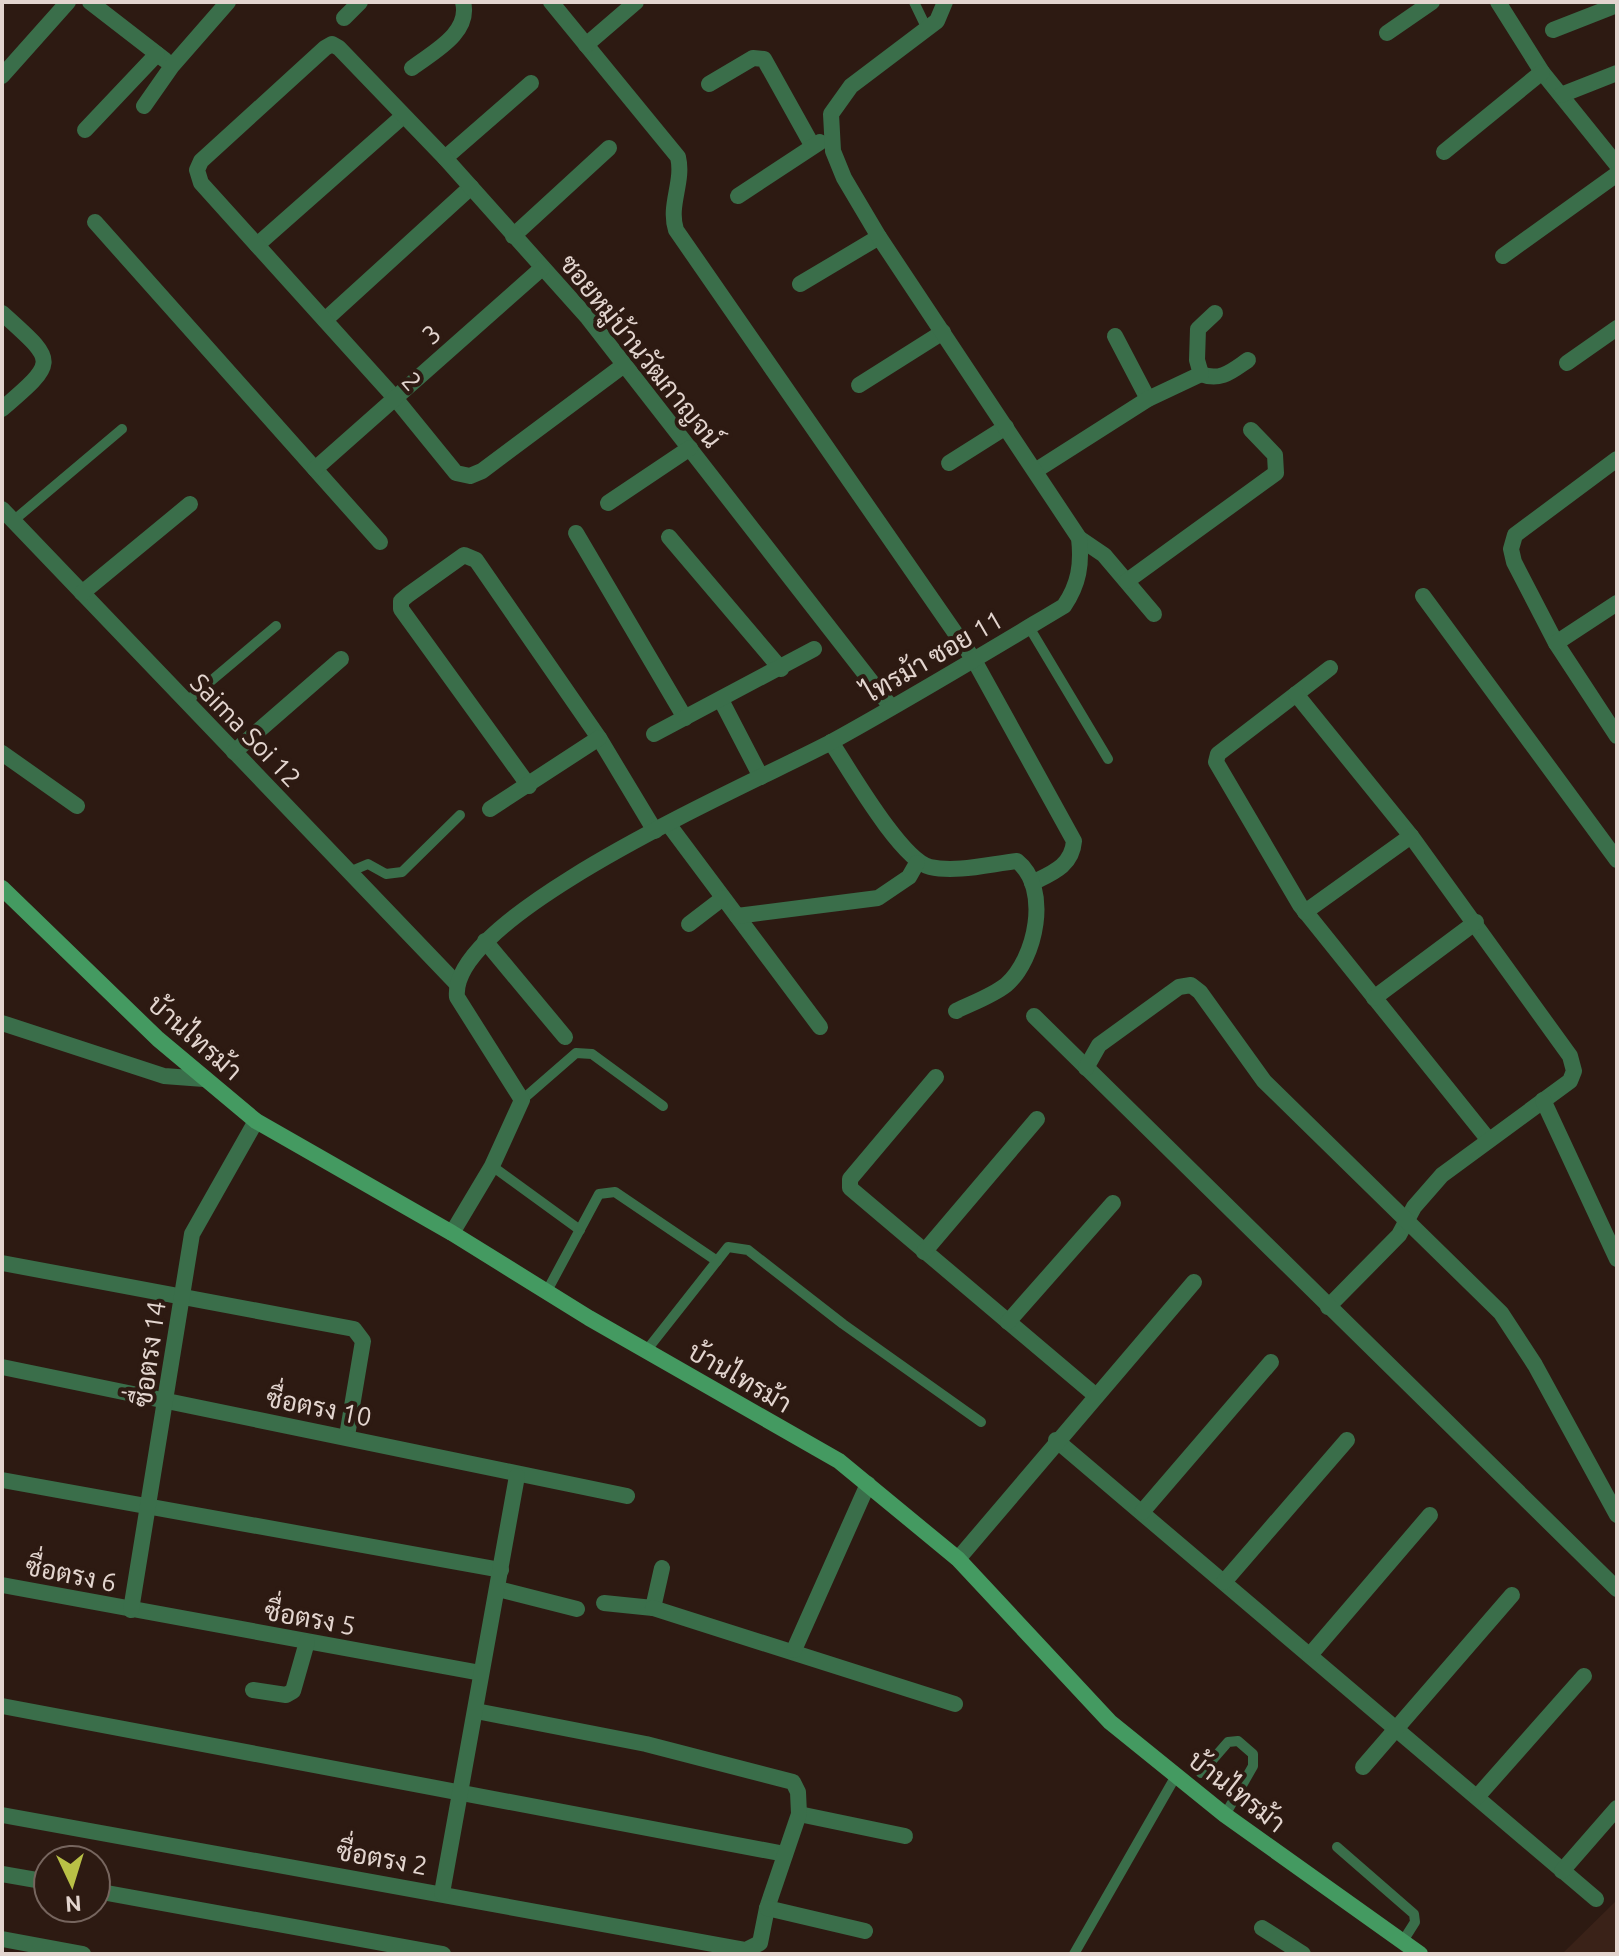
<svg xmlns="http://www.w3.org/2000/svg" width="1619" height="1956" viewBox="0 0 1619 1956" font-family="Ubuntu,Sarabun,sans-serif">
<rect width="100%" height="100%" fill="#2d1a12"/>
<polygon fill="#3a2218" points="1617,1900 1617,1954 1563,1954 1564,1952"/>
<g fill="none" stroke-linecap="round" stroke-linejoin="round">
<g stroke="#3a6e4a" stroke-width="10">
<polyline points="914,2 927,29"/>
<polyline points="13,521 122,429"/>
<polyline points="1029,627 1108,759"/>
<polyline points="186,702 276,626"/>
<polyline points="349,872 368,864 386,874 402,872 460,815"/>
<polyline points="522,1100 576,1053 592,1054 663,1106"/>
<polyline points="492,1166 580,1230"/>
<polyline points="547,1291 599,1194 615,1192 717,1261"/>
<polyline points="646,1351 728,1247 748,1250 843,1324 981,1422"/>
<polyline points="1201,1773 1228,1742 1238,1741 1253,1754 1253,1766 1225,1815"/>
<polyline points="1337,1847 1414,1914 1415,1922 1403,1941"/>
<polyline points="1074,1954 1177,1774"/>
</g>
<g stroke="#3a6e4a" stroke-width="16">
<polyline points="90,2 165,60"/>
<path d="M551,2L678,157C684,182 668,205 676,230L974,660L1074,841C1072,866 1052,873 1032,883"/>
<polyline points="1498,2 1542,72 1617,165"/>
<polyline points="344,18 360,2"/>
<polyline points="1553,30 1617,5"/>
<polyline points="1387,33 1432,2"/>
<polyline points="586,45 636,2"/>
<path d="M412,68C433,52 471,33 463,2"/>
<polyline points="2,76 68,2"/>
<polyline points="709,84 753,58 764,59 812,145"/>
<polyline points="1561,95 1617,73"/>
<polyline points="144,106 172,66 228,2"/>
<polyline points="85,130 157,54"/>
<polyline points="1444,152 1542,72"/>
<polyline points="445,158 531,83"/>
<polyline points="738,196 820,142"/>
<polyline points="95,222 380,542"/>
<polyline points="513,236 609,148"/>
<polyline points="257,245 402,117"/>
<polyline points="1503,256 1617,174"/>
<polyline points="800,284 879,237"/>
<path d="M2,313C56,362 59,360 2,409"/>
<polyline points="325,320 471,187"/>
<polyline points="1115,336 1148,399"/>
<polyline points="1567,363 1617,328"/>
<polyline points="624,365 482,471 470,476 456,473 395,398 201,183 197,170 201,161 325,48 332,44 339,48 445,158 588,318 891,707"/>
<path d="M1201,374C1221,382 1233,370 1248,360"/>
<polyline points="859,385 943,332"/>
<polyline points="1617,459 1515,535 1511,549 1514,562 1556,643 1617,736"/>
<polyline points="949,463 1006,427"/>
<polyline points="315,469 542,268"/>
<polyline points="1035,471 1148,399 1201,374 1197,360 1198,329 1215,313"/>
<polyline points="608,503 690,448"/>
<polyline points="2,509 456,983"/>
<polyline points="576,533 685,718"/>
<polyline points="669,537 781,669"/>
<polyline points="1079,538 1104,555 1154,614"/>
<polyline points="1127,581 1276,473 1275,455 1251,430"/>
<polyline points="82,593 190,504"/>
<polyline points="1423,596 1617,860"/>
<polyline points="1556,643 1617,603"/>
<polyline points="1330,668 1218,754 1216,762 1300,905 1488,1139"/>
<polyline points="1296,694 1411,836 1570,1056 1574,1071 1570,1081 1442,1175 1414,1207 1399,1235 1328,1307"/>
<polyline points="721,700 761,777"/>
<polyline points="654,734 814,649"/>
<path d="M831,742C849,769 901,860 930,867C956,873 990,864 1017,861C1051,888 1036,959 1006,985C992,996 972,1003 956,1011"/>
<polyline points="234,752 341,659"/>
<polyline points="2,753 77,806"/>
<polyline points="529,786 401,609 401,601 408,595 464,555 476,560 599,738 655,831"/>
<polyline points="490,809 599,738"/>
<polyline points="669,825 820,1027"/>
<polyline points="1305,912 1411,836"/>
<polyline points="737,916 878,898 909,877 917,863"/>
<polyline points="689,924 723,898"/>
<polyline points="485,941 565,1037"/>
<polyline points="1374,998 1476,922"/>
<polyline points="1034,1016 1617,1589"/>
<polyline points="2,1023 164,1076 204,1079"/>
<polyline points="1086,1068 1099,1045 1179,987 1191,985 1200,992 1264,1081 1501,1313 1535,1365 1617,1515"/>
<polyline points="936,1077 850,1179 850,1188 1095,1395"/>
<polyline points="1543,1100 1617,1259"/>
<path d="M452,1233L492,1166L522,1100L457,997C448,913 763,779 833,741C911,698 987,652 1064,606C1079,584 1082,564 1079,538L879,237L844,178L833,151L831,114L851,86L937,21L945,2"/>
<polyline points="924,1252 1037,1119"/>
<polyline points="2,1263 354,1329 363,1341 347,1436"/>
<polyline points="1008,1322 1113,1203"/>
<polyline points="2,1367 627,1496"/>
<polyline points="1056,1440 1596,1899"/>
<polyline points="2,1480 501,1570"/>
<polyline points="1142,1512 1271,1362"/>
<polyline points="958,1559 1194,1282"/>
<polyline points="1224,1582 1347,1440"/>
<polyline points="2,1585 481,1673"/>
<polyline points="498,1589 577,1609"/>
<polyline points="604,1603 653,1608 662,1568"/>
<polyline points="653,1608 955,1704"/>
<polyline points="131,1610 192,1234 256,1121"/>
<polyline points="794,1650 868,1484"/>
<polyline points="1310,1655 1430,1515"/>
<polyline points="253,1690 286,1695 293,1691 307,1642"/>
<polyline points="2,1706 785,1854"/>
<polyline points="1363,1767 1512,1595"/>
<polyline points="1477,1797 1584,1676"/>
<polyline points="799,1814 905,1836"/>
<polyline points="2,1815 746,1950 760,1943 767,1908 799,1814 798,1792 793,1782 646,1744 476,1711"/>
<polyline points="1562,1871 1617,1808"/>
<polyline points="2,1874 48,1882"/>
<polyline points="96,1891 443,1954"/>
<polyline points="442,1893 517,1476"/>
<polyline points="767,1908 865,1931"/>
<polyline points="1262,1928 1303,1954"/>
<polyline points="2,1939 83,1954"/>
</g>
<polyline stroke="#449a61" stroke-width="16" points="2,888 158,1039 256,1121 452,1233 589,1318 839,1461 958,1559 1110,1722 1225,1815 1420,1954"/>
</g>
<g text-anchor="middle" dominant-baseline="central" stroke-width="8" stroke-linejoin="round" paint-order="stroke">
<g font-size="26" fill="#e3d5cf" stroke="#2d1a12">
<text transform="translate(431 334) rotate(-41)">3</text>
<text transform="translate(641 351) rotate(51)">ซอยหมู่บ้านวัฒกาญจน์</text>
<text transform="translate(412 381) rotate(49)">2</text>
<text transform="translate(933 656) rotate(-30)">ไทรม้า ซอย 11</text>
<text transform="translate(246 730) rotate(46)">Saima Soi 12</text>
<text transform="translate(195 1037) rotate(41)">บ้านไทรม้า</text>
<text transform="translate(149 1354) rotate(-82)">ซื่อตรง 14</text>
<text transform="translate(740 1377) rotate(30)">บ้านไทรม้า</text>
<text transform="translate(319 1407) rotate(11)">ซื่อตรง 10</text>
<text transform="translate(71 1574) rotate(11)">ซื่อตรง 6</text>
<text transform="translate(310 1618) rotate(10)">ซื่อตรง 5</text>
<text transform="translate(1237 1791) rotate(38)">บ้านไทรม้า</text>
<text transform="translate(382 1858) rotate(10)">ซื่อตรง 2</text>
</g>
</g>
<rect width="1619" height="1956" fill="none" stroke="#e3d5cf" stroke-width="8"/>
<g transform="translate(72 1884) rotate(176)"><circle r="38" fill="#2d1a12" stroke="#76655e" stroke-width="2"/>
<path d="M0-6L14 30L0 20L-14 30Z" fill="#b9c046"/>
<text y="-12" font-size="22" font-weight="bold" text-anchor="middle" fill="#e3d5cf">N</text>
</g>
</svg>
